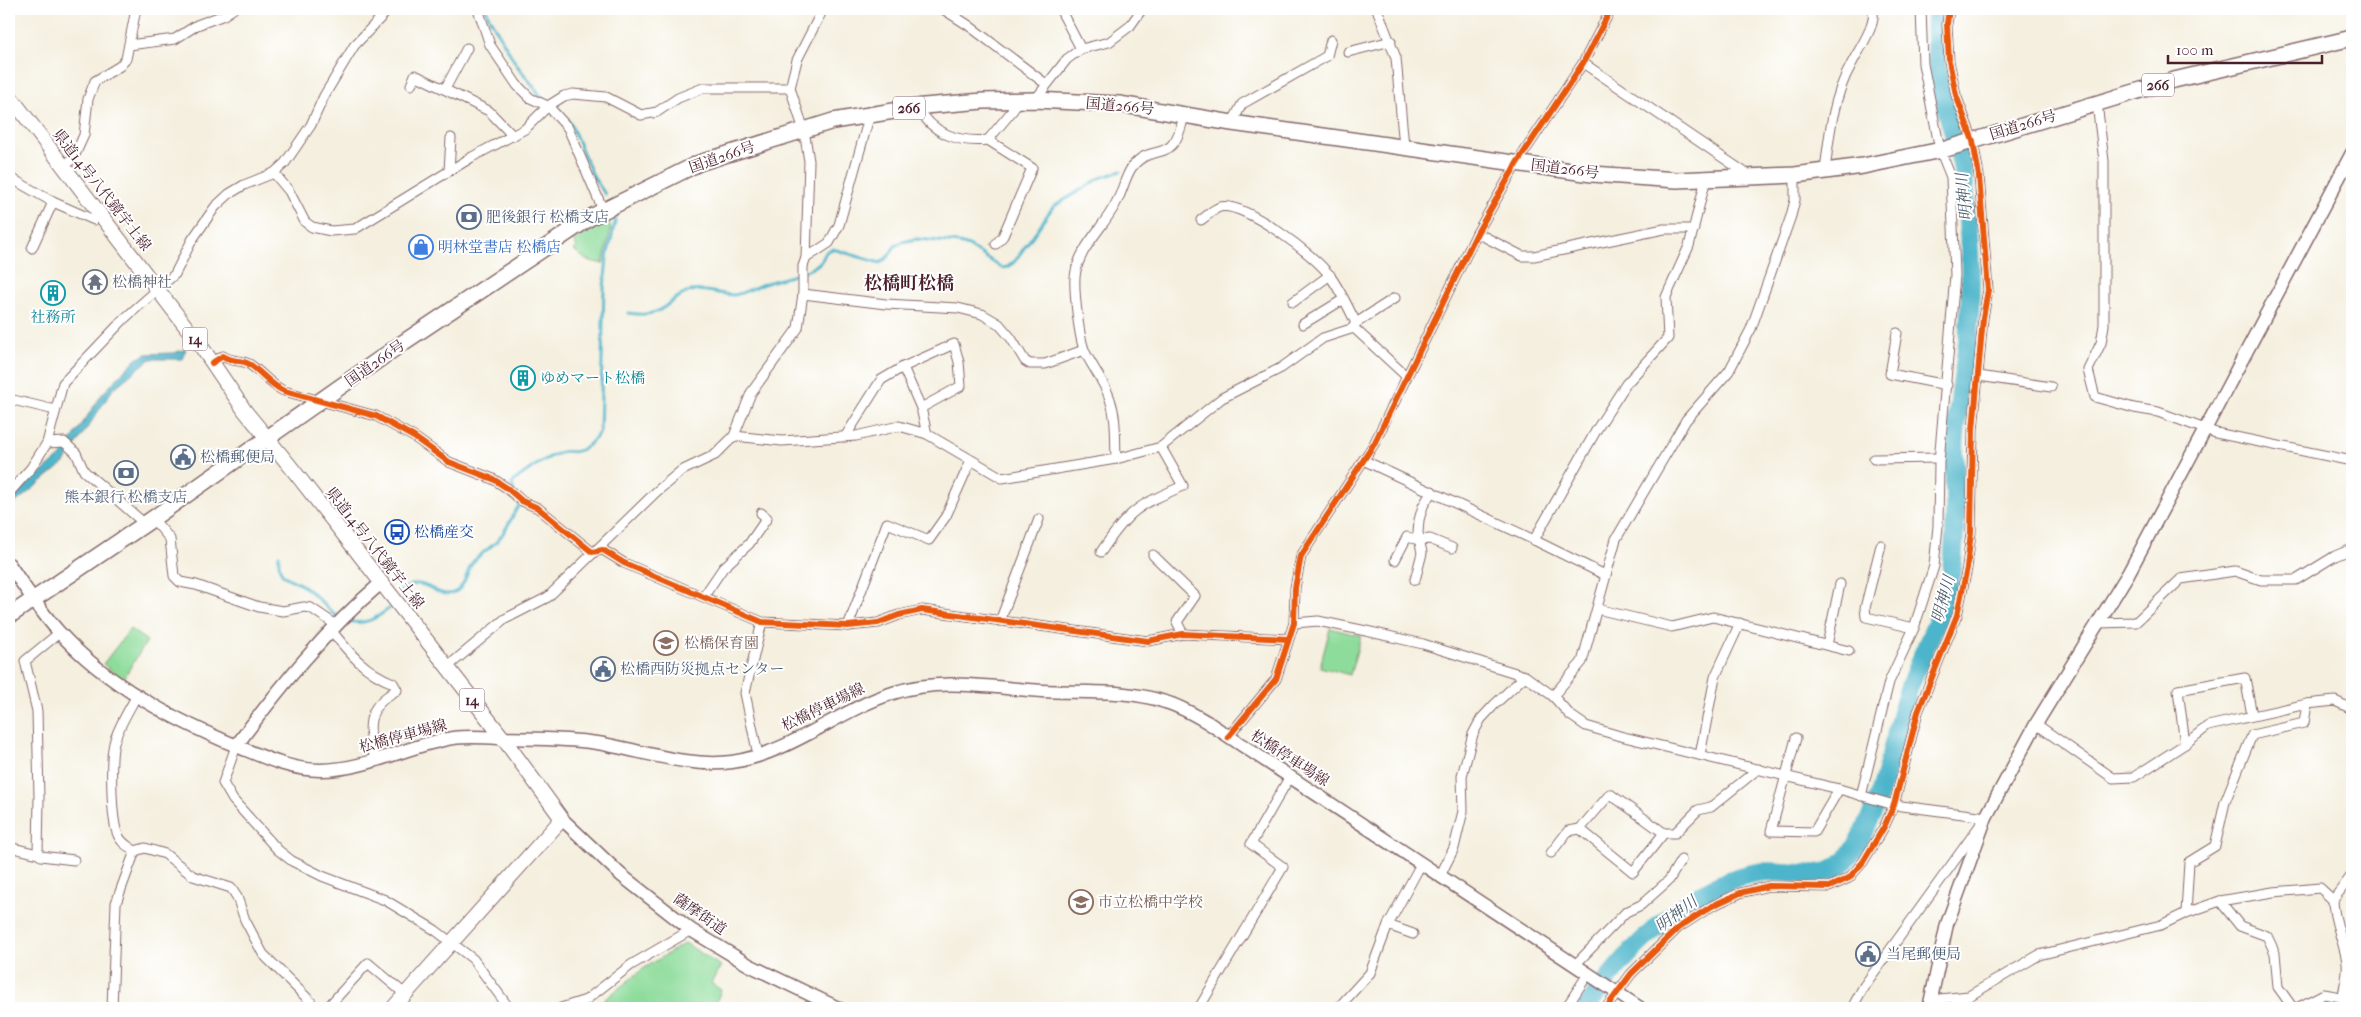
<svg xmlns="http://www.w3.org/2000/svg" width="2361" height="1017" viewBox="0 0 2361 1017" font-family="'IM FELL French Canon','Noto Serif JP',serif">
<rect width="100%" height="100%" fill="#fff"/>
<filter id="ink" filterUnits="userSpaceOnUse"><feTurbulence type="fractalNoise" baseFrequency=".02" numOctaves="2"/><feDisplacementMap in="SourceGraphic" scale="10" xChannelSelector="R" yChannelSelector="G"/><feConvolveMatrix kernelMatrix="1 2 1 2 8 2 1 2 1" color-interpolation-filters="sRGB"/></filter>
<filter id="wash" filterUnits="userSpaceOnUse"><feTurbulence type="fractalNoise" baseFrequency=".0096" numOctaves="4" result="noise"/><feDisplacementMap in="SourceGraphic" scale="20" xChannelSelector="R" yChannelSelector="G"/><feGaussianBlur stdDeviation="1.12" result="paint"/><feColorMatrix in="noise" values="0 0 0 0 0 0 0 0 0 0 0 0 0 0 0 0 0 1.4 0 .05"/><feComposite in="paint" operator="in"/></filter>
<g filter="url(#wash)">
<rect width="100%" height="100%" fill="#f4efde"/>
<g fill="#8edc9b" stroke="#6c7e63">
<polygon points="608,221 611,227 603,264 586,260 574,250 577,247 573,241"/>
<polygon points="1330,628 1361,636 1350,675 1320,667"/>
<polygon points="130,629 147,641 123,679 103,664"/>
<polygon points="685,943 721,966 711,983 721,990 714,1008 604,1008 604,1000 643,969"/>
</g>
<polygon fill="#4db5cb" stroke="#4c6a7b" points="186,349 182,359 150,359 113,389 64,463 9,508 9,499 60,457 103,393 136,359 147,354 173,353"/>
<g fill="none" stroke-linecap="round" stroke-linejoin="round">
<g stroke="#4db5cb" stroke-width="3">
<polyline points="486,9 489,17 516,64 543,99"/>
<polyline points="559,109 571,125 594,178 605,194"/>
<path d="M628,313C667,319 662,301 691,291C700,288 723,295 734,295C745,293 756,286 767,283C780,278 812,273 821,261C824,258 824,254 827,251L833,249L880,263L888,257L895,246L902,242L917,239L959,243L969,246L1002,268L1008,267L1015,261L1053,207L1100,178L1121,171"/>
<path d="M514,490L512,484L515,480C529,470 544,458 562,452C567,450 572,453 577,451C586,449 596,439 600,431L604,288L607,257L616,218"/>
<path d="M279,555C277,582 291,576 306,588C316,596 325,606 335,615L340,617"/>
<path d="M401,591C424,573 431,595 448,594C466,592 465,573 473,562C480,554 489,549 497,541C506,532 512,516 519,505L518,501"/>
<path d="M345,620C363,627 377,618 390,608"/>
</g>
<path stroke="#4db5cb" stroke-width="19" d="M1587,1008C1620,955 1696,879 1762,872C1788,869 1820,883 1843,863C1849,857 1855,847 1860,839C1884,794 1891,751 1904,703C1915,664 1937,630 1947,591C1960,542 1952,492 1955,442C1957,406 1965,371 1968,335C1971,303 1971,271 1969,239C1967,217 1966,195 1963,173C1959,146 1948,119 1942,92C1936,65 1934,36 1936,9"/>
</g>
</g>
<g filter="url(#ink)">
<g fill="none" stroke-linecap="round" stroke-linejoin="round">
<defs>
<g id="street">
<polyline points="478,9 490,45 517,85 530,98 548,106 568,128 603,210"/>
<polyline points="943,9 968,25 1046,84"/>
<polyline points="1060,9 1081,49"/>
<polyline points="1377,9 1396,58 1404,147"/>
<polyline points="129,45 175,39 197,25 224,15 233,9"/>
<polyline points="1348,52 1391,41"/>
<polyline points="1583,63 1750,176"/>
<polyline points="411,85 415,75 489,111 513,136"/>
<polyline points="445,89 467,48"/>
<polyline points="1035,100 1067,59 1081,49 1109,42 1130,26 1142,9"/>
<polyline points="2097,103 2104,161 2104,325 2101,343 2088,370 2095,397 2134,408 2158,412 2216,433 2352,461"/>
<path d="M918,107C932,134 959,143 988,140"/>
<polyline points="1232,123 1242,104 1327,56 1331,40"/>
<polyline points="64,168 75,155 84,135 88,99 95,81 120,66 126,59 136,9"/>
<polyline points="449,171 451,138"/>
<path d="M1825,171C1829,136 1833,97 1851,65C1857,52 1879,22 1872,9"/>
<polyline points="274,173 289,191 305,222 312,227 331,231 355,229 472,157 525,129 548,106 564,96 573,94 606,97 641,115 657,112 678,98 703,88 790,88"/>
<polyline points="9,177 53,202 94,220"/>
<path d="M1201,220C1206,217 1213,209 1220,207C1244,201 1316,256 1330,276C1340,290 1348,307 1356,323"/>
<polyline points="1477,233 1522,256 1534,256 1664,229 1694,229"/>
<polyline points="996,244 1003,236 1032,168 988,140 1013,110 1018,100"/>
<polyline points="32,248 53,202"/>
<polyline points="806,258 829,243 839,225 870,114"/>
<polyline points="803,294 886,304 958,308 982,314 999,324 1011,338 1025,361 1030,364 1045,364 1084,350"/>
<polyline points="1293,302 1330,275"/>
<polyline points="1303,324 1344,299"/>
<polyline points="1354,326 1356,323 1395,298"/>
<polyline points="1897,333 1890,374 1947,385"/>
<path d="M212,363L223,356C233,363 240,359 249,364C262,372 270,385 284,391L376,416L414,437L449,462L493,479L507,488L522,501L538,508L592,552L603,550L624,563L762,622L848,626L878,623L899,615L922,610L1148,641L1183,634L1288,639"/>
<polyline points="903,367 954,344 959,362 961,386 921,408"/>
<polyline points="1979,376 2051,387"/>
<polyline points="9,399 55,410"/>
<polyline points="734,436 782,441 856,436 899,426 927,434 1002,478 1116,459 1161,447 1222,398 1281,368 1323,338 1354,328 1406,376"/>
<polyline points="845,437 881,380 903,367 921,408 927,434"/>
<polyline points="47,443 64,442 76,453 84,471 145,524"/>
<path d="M1116,459C1115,439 1117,419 1110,399C1105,383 1093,368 1085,352C1079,338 1074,293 1075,277C1078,247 1105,227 1117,201C1123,190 1125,177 1132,167C1153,140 1173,169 1184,115"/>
<polyline points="1874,459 1939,458"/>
<polyline points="1363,460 1534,540 1605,575"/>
<polyline points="9,493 31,468 47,443 63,383 124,319 175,274 192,240 215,207 229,194 244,185 274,173 285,163 311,125 324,96 354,46 389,9"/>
<polyline points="153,519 170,539 174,576 180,582 196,585 259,607 283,611 304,607 311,608 336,625"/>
<polyline points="1534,540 1597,429 1626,384 1668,338 1666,297 1689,246 1706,179"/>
<polyline points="1881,545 1865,608 1866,617 1914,628"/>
<path d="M1101,552C1129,510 1137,506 1183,486L1161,447"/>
<polyline points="1153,555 1195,596 1177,622 1183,634"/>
<polyline points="1395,560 1407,537 1420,540 1430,539 1452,548"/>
<polyline points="1415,580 1422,553 1418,533 1419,520 1423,506 1432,491"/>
<polyline points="704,596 723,568 749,544 767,518 761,513"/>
<polyline points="1597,609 1672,627 1713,617 1849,651"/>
<polyline points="1000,621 1039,519"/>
<polyline points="1294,623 1318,621 1366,631 1423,644 1525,676 1553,696 1570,715 1586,726 1620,736 1839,789 1894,805 1986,817 1864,986 1852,1008"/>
<polyline points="2098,623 2136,622 2181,579 2235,571 2261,580 2296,580 2335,556 2352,549"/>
<polyline points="848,626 887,523 929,540 946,516 971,460"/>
<path d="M331,630C350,654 365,672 393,683L397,690C364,708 368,728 375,760"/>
<polyline points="59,633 25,661 37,711 39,797 38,854 41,856 74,860"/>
<polyline points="1827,645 1840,584"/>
<polyline points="446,668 505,619 548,597 656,492 681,471 715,455 734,436 751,393 798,328 803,294 803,266 806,258 809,161 804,130 790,88 797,60 823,9"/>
<path d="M137,695C129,710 118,727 114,743C110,759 111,821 118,835C121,843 128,846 135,851L145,848L165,854L193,876L231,888L237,897L245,920L263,954L311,1002L314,1008"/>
<polyline points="1553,696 1582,662 1616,539 1686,420 1729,371 1751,329 1791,216 1795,200 1795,175"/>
<polyline points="2036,724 2113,778 2134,777 2185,744 2208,726 2307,704 2335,701 2352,709"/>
<polyline points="1228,737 1276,679 1294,623 1295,588 1301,556 1374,444 1477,233 1517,163 1583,63 1611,9"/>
<polyline points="1796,738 1771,831 1814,832 1839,789"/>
<polyline points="2185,744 2178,690 2245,678 2252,715"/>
<polyline points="236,746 223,783 233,800 278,850 292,861 322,876 385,900 435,930 473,959 509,1008"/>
<polyline points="758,755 745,693 762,622"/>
<polyline points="1700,755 1715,677 1740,623"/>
<polyline points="1861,796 1889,682 1914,628 1934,566 1938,526 1939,462 1955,275 1951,177 1940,150 1923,64 1921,9"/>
<polyline points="1664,833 1633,872 1580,829 1610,794 1664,833 1675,833 1698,810 1711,807 1758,769"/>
<polyline points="9,847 38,854"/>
<polyline points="1551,853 1568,831 1580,829"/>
<polyline points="1440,876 1454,848 1463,811 1462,776 1473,734 1481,719 1494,705 1525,676"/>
<polyline points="2220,901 2273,892 2320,888 2333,900"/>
<polyline points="2186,913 2189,862 2215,846 2225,802 2252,735 2304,723 2307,704"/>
<polyline points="1388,925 1413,934"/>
<polyline points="1575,965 1626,912 1641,905 1669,880 1681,860"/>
<polyline points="1930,1000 1969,996 2039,955 2161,925 2186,913 2220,901 2240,926 2267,936 2275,953 2278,987 2293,1008"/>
<polyline points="112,1008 116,903 135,851"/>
<polyline points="327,1008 368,963 406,995"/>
<polyline points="561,1008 586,1000 631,965 691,930"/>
<polyline points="1199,1008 1283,867 1251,844 1289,778"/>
<polyline points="1338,1008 1370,973 1388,925 1421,864"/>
<polyline points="1566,1008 1588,974"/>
<polyline points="1606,1008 1631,974 1678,928 1712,906 1740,893 1769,886 1829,887 1849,878 1863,862 1884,827 1894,805 1918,712 1957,615 1967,568 1971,532 1973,430 1983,318 1988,290 1979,176 1973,141 1956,95 1949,61 1947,24 1949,9"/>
<polyline points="2297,1008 2324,994 2341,997"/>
<path d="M2344,1008C2340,991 2349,980 2347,962C2344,941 2333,921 2333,900L2352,875"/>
</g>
<g id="secondary">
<path d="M9,564C25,588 40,611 59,632C107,685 174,720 239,747C266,758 291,770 320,770C367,770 408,745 453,738C468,736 484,737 499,738C531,739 565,738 597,743C641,750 687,768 732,762C789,754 839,710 893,693C941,677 993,688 1042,691C1082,693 1127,689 1165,702C1180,706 1193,714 1207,722L1640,1008"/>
<path d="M236,746C279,688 326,630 381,583"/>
<polyline points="562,819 621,875 691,930 749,965 838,1008"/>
<polyline points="1929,1008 1947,924 1986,817 2036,724 2128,574 2352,153"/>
</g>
<polyline id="primary" points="9,95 203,349 245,411 290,466 503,738 562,819 393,1008"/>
<polyline id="highway" points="9,616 145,524 404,342 591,217 699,163 833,121 924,106 983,101 1035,100 1119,104 1232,123 1592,174 1677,180 1795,175 1863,166 1946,149 2174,80 2352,38"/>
</defs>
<use href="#street" stroke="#86686a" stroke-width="11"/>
<use href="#secondary" stroke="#86686a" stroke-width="15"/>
<use href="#primary" stroke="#86686a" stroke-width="16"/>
<use href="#highway" stroke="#86686a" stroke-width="18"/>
<use href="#street" stroke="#fff" stroke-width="9"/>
<use href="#secondary" stroke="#fff" stroke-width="12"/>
<use href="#primary" stroke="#fff" stroke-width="14"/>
<use href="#highway" stroke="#fff" stroke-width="15"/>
<defs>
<g id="cycleway">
<path d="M212,363L223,356C233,363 240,359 249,364C262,372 270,385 284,391L376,416L414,437L449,462L493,479L507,488L522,501L538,508L592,552L603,550L624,563L762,622L848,626L878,623L899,615L922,610L1148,641L1183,634L1288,639"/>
<polyline points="1228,737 1276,679 1294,623 1295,588 1301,556 1374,444 1477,233 1517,163 1583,63 1611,9"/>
<polyline points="1606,1008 1631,974 1678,928 1712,906 1740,893 1769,886 1829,887 1849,878 1863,862 1884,827 1894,805 1918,712 1957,615 1967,568 1971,532 1973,430 1983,318 1988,290 1979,176 1973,141 1956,95 1949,61 1947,24 1949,9"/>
</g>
</defs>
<use href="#cycleway" stroke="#fff" stroke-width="9"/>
<use href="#cycleway" stroke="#e8590c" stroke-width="6"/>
</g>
</g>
<defs>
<symbol id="bank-ring" viewBox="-11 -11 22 22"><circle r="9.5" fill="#fff" stroke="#5c6f8a" stroke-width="1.5"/><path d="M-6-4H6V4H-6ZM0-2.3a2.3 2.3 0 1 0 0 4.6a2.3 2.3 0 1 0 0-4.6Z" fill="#5c6f8a"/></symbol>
<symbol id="shop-ring" viewBox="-11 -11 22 22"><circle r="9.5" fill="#fff" stroke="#3f7fe0" stroke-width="1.5"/><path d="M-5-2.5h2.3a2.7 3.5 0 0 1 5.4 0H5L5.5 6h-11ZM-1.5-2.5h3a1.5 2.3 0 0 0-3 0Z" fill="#3f7fe0"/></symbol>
<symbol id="temple-ring" viewBox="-11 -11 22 22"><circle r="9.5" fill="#fff" stroke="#6b7280" stroke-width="1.5"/><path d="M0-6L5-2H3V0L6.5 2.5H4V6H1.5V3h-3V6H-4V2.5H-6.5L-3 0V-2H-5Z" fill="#6b7280"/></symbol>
<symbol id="building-ring" viewBox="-11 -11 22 22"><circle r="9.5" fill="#fff" stroke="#0f9aa8" stroke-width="1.5"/><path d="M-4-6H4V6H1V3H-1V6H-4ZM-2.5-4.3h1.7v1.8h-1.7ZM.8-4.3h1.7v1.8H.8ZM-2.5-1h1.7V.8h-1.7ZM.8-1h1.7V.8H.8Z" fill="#0f9aa8"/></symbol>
<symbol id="civic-ring" viewBox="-11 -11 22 22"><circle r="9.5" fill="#fff" stroke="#5c6f8a" stroke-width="1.5"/><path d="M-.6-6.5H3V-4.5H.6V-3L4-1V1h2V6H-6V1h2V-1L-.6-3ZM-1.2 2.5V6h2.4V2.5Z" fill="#5c6f8a"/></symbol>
<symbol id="bus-ring" viewBox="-11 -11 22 22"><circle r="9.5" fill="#fff" stroke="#1a4fb4" stroke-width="1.5"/><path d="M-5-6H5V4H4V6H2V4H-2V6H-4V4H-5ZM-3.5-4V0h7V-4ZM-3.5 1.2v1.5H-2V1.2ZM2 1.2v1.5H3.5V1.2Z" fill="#1a4fb4"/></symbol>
<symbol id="school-ring" viewBox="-11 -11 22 22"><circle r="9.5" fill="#fff" stroke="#8d6e63" stroke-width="1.5"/><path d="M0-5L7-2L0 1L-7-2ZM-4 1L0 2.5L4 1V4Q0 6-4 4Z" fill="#8d6e63"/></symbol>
</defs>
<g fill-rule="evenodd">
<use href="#bank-ring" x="455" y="203" width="28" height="28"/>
<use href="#shop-ring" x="407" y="233" width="28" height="28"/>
<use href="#temple-ring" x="81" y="268" width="28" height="28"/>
<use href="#building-ring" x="39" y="279" width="28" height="28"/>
<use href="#building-ring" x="509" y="364" width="28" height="28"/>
<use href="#civic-ring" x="169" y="443" width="28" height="28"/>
<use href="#bank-ring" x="112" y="459" width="28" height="28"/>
<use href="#bus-ring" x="383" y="518" width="28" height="28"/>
<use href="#school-ring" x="652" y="629" width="28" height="28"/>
<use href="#civic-ring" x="589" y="655" width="28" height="28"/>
<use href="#school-ring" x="1067" y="888" width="28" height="28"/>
<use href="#civic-ring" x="1854" y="940" width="28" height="28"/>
</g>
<g text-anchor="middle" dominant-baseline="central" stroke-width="4" stroke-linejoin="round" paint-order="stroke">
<g fill="#fff" stroke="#80626b" stroke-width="1">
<rect x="2142" y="73.5" width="32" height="23" rx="4"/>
<rect x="893" y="96.5" width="32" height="23" rx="4"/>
<rect x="182.5" y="327.5" width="25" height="23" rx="4"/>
<rect x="459.5" y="688.5" width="25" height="23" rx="4"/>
</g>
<g font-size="14" font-weight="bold" fill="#4a1f2b">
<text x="2158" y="85">266</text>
<text x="909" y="108">266</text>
<text x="195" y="339">14</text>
<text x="472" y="700">14</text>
</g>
<g font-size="15" fill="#4a1f2b" stroke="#fff">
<text transform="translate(1120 106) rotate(5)">国道266号</text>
<text transform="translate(2023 125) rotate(-17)">国道266号</text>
<text transform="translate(722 157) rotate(-19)">国道266号</text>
<text transform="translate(1565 169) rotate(7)">国道266号</text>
<text transform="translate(102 190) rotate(52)">県道14号八代鏡宇土線</text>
<text transform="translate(375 363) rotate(-35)">国道266号</text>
<text transform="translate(375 548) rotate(52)">県道14号八代鏡宇土線</text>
<text transform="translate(823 707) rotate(-26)">松橋停車場線</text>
<text transform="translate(403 736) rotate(-15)">松橋停車場線</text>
<text transform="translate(1290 758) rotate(33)">松橋停車場線</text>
<text transform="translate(700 914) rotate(35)">薩摩街道</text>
</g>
<g font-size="15" fill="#4e5e75" stroke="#fff" text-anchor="start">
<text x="486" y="217">肥後銀行 松橋支店</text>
<text x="200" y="457">松橋郵便局</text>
<text x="126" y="497" text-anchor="middle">熊本銀行 松橋支店</text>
<text x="620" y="669">松橋西防災拠点センター</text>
<text x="1886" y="954">当尾郵便局</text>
</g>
<g font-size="15" fill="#366cbe" stroke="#fff" text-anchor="start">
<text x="438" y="247">明林堂書店 松橋店</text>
</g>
<g font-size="15" fill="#5b616d" stroke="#fff" text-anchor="start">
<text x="112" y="282">松橋神社</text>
</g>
<g font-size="15" fill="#0d838f" stroke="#fff">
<text x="53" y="317">社務所</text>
<text x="540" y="378" text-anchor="start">ゆめマート松橋</text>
</g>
<g font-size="15" fill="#164399" stroke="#fff" text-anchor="start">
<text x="414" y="532">松橋産交</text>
</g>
<g font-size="15" fill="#785e54" stroke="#fff" text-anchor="start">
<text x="684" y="643">松橋保育園</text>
<text x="1098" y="902">市立松橋中学校</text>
</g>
<g font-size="16" font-style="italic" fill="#4b5b6b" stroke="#fff">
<text transform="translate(1964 197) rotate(-96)">明神川</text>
<text transform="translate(1943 599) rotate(-75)">明神川</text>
<text transform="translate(1676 914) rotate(-38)">明神川</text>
</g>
<g font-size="18" font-weight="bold" fill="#4a1f2b" stroke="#fff">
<text x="909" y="283">松橋町松橋</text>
</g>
</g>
<rect width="2361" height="1017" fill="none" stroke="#fff" stroke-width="30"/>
<path d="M2168 55v8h154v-8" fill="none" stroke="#4a1f2b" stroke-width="2.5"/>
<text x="2176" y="55" font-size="15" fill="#4a1f2b" stroke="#ffffff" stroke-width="4" paint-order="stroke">100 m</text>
</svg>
